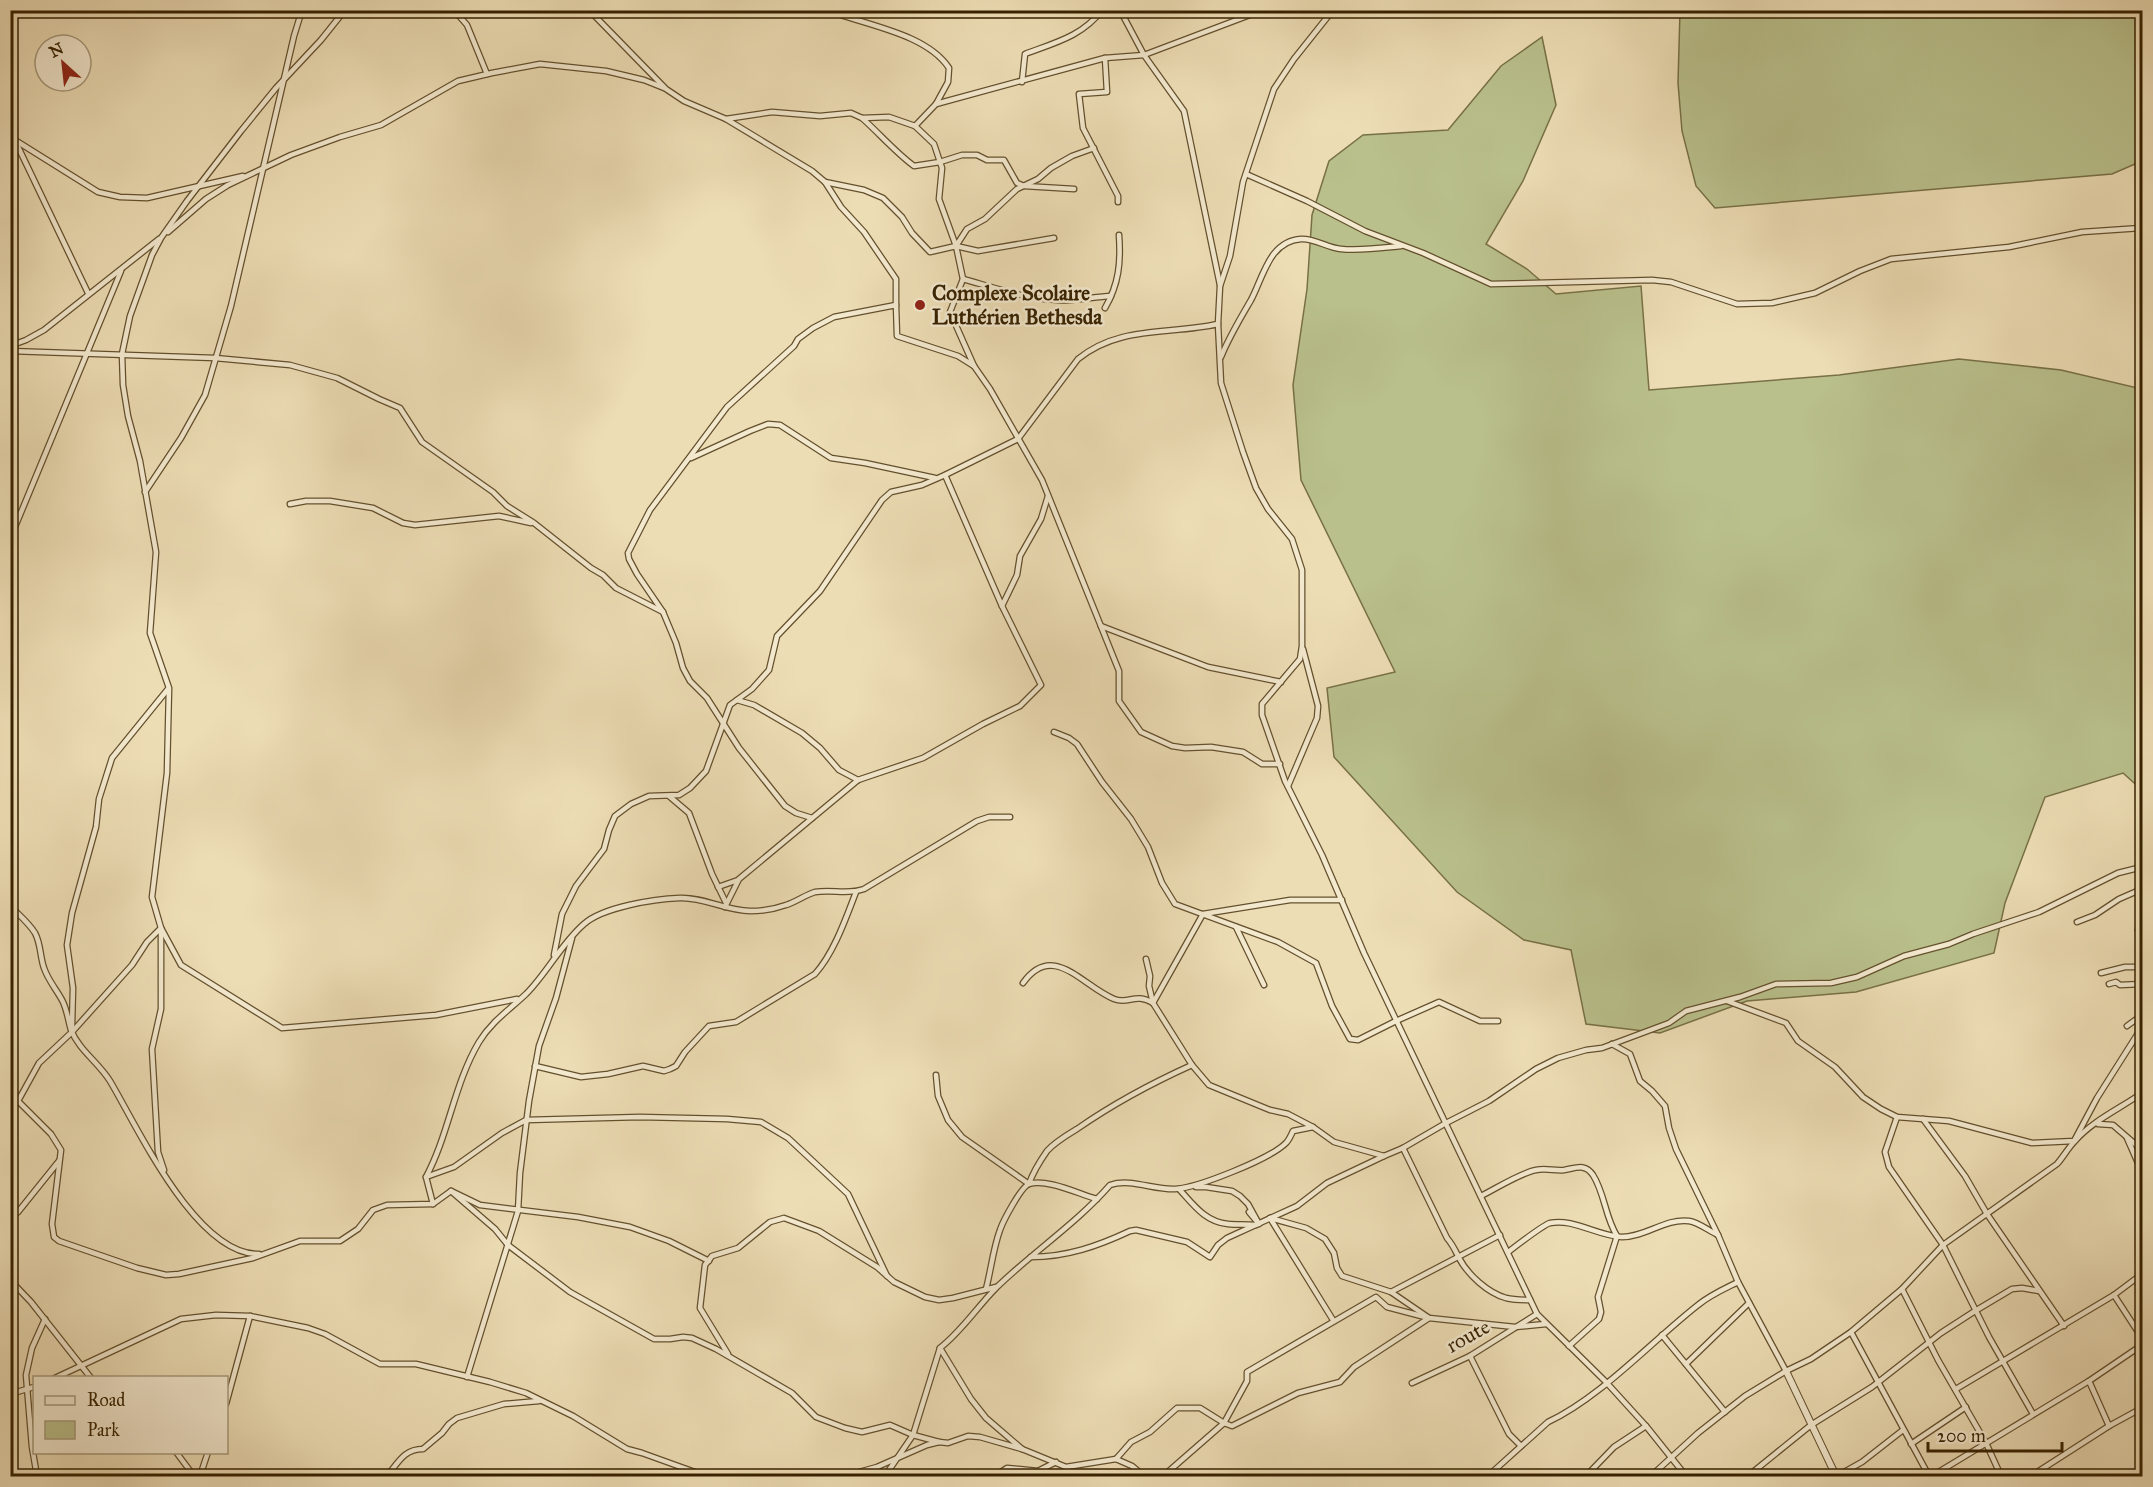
<svg xmlns="http://www.w3.org/2000/svg" width="2153" height="1487" viewBox="0 0 2153 1487" font-family="'IM FELL Great Primer',serif">
<rect width="100%" height="100%" fill="#edddb5"/>
<filter id="stains"><feTurbulence type="fractalNoise" baseFrequency=".00333" numOctaves="4"/><feColorMatrix values="0 0 0 0 .2 0 0 0 0 .09 0 0 0 0 .02 0 0 0 .5 -.17"/></filter>
<radialGradient id="worn" r=".72"><stop offset=".6" stop-color="#630" stop-opacity="0"/><stop offset="1" stop-color="#630" stop-opacity=".3"/></radialGradient>
<g fill="#b9c08c" stroke="#787046" stroke-width="1.5">
<polygon points="1680,11 2142,11 2142,161 2112,174 1715,208 1696,186 1682,131 1678,83"/>
<polygon points="1542,37 1556,105 1523,181 1486,244 1527,269 1556,294 1641,286 1649,390 1839,375 1959,359 2061,370 2142,389 2142,790 2123,773 2045,797 2005,903 1994,953 1856,992 1747,1001 1660,1033 1586,1024 1571,950 1524,940 1457,892 1334,757 1327,688 1395,672 1301,480 1293,385 1307,289 1312,215 1329,161 1363,135 1448,130 1501,66"/>
</g>
<g fill="none" stroke-linecap="round" stroke-linejoin="round">
<defs>
<g id="minor">
<polyline points="345,10 321,40 276,88 241,131 187,201 161,238 152,255 130,316 122,354 123,385 128,416 140,461 156,552 150,633 169,688 167,773 152,897 161,928 181,965 282,1028 436,1015 517,999"/>
<polyline points="454,10 467,25 487,74"/>
<polyline points="589,10 666,89 684,101 726,119 812,171 825,182 864,190 883,198 902,217 912,233 930,252 956,246 963,279 950,312 974,366 990,389 1042,480 1119,671 1119,701 1141,732 1172,746 1185,748 1211,747 1243,752 1262,764 1280,764"/>
<path d="M827,10C864,25 926,33 949,68L948,82L936,104"/>
<polyline points="1120,10 1144,55 1184,111 1220,285"/>
<polyline points="1333,10 1294,59 1274,89 1243,182 1230,256 1220,286 1218,324 1221,383 1243,452 1256,488 1268,509 1292,539 1302,570 1302,646 1300,659 1262,704 1262,715 1285,781 1322,855 1364,953 1537,1314 1606,1382 1646,1426 1686,1476"/>
<polyline points="1105,58 1107,92 1079,94 1083,128 1118,196 1118,202"/>
<path d="M1022,82L1025,54C1054,43 1083,36 1102,10"/>
<path d="M862,118C880,134 895,152 914,166L940,162L962,155H977L987,160H1004L1017,183L1024,186L1074,189"/>
<polyline points="726,119 772,112 820,116 851,113 862,118 889,117 915,126 936,104 1105,58 1144,55 1263,10"/>
<polyline points="915,126 934,144 942,168 939,199 956,246 967,229 985,219 1017,189 1038,179 1051,168 1072,156 1094,148"/>
<polyline points="10,130 88,293"/>
<polyline points="10,137 98,192 120,197 147,198 243,176"/>
<polyline points="1246,174 1307,201 1365,231 1423,253 1491,284 1652,280 1671,282 1737,304 1772,303 1815,293 1860,271 1891,259 2009,247 2082,232 2141,228"/>
<polyline points="2142,175 2141,234 2142,255"/>
<polyline points="825,182 841,207 864,232 896,279 896,305"/>
<polyline points="168,232 206,199 228,185 291,155 340,137 381,125 458,81 492,73 540,64 606,71 644,80 664,88"/>
<polyline points="956,246 978,251 1054,238"/>
<path d="M963,279C996,288 1034,302 1069,300C1083,299 1097,297 1111,296"/>
<path d="M1105,308C1119,284 1121,262 1119,235"/>
<polyline points="10,346 26,340 44,330 159,239"/>
<polyline points="10,351 215,358 290,365 337,378 379,399 400,408 422,442 493,492 507,506 534,523 591,568 603,575 616,588 663,612"/>
<path d="M1221,357C1229,337 1240,319 1251,300C1263,278 1269,241 1301,239C1314,238 1328,248 1341,249C1361,251 1381,248 1401,246"/>
<polyline points="691,458 750,431 768,424 780,425 831,458 865,463 935,478"/>
<polyline points="145,492 181,438 205,395 231,306 294,36 302,10"/>
<polyline points="290,504 306,501 330,501 373,508 403,523 415,525 499,516 531,523"/>
<polyline points="10,539 121,271"/>
<polyline points="1002,606 1017,575 1020,556 1041,519 1048,496"/>
<polyline points="1101,626 1208,667 1281,682"/>
<polyline points="737,700 754,705 802,733 820,748 839,770 858,780"/>
<polyline points="1054,732 1069,738 1077,744 1102,782 1131,819 1148,847 1162,883 1175,904 1278,942 1316,963 1332,1006 1350,1039 1358,1040 1396,1021 1439,1002 1480,1021 1498,1021"/>
<polyline points="1288,786 1317,718 1318,706 1303,649"/>
<polyline points="669,796 689,813 712,874 726,903"/>
<polyline points="812,818 796,813 785,806 739,748 707,698 690,681 683,668 676,643 663,612 637,574 629,559 628,553 650,510 727,407 794,346 798,339 813,328 834,317 896,305 897,336 958,356 974,366"/>
<polyline points="718,887 738,880"/>
<path d="M10,906C18,914 29,923 35,933C41,944 40,957 44,968C48,980 56,989 62,1000C67,1009 68,1020 71,1030C79,1050 99,1063 110,1081C138,1128 196,1255 259,1254"/>
<polyline points="725,907 739,879 858,780 923,758 983,724 1020,706 1041,685 1002,606 945,475"/>
<polyline points="2077,922 2095,915 2119,899 2142,889"/>
<polyline points="1236,927 1264,985"/>
<path d="M161,928L147,942L132,965L72,1032L39,1063L18,1101L51,1134L61,1150L52,1224L54,1237L59,1241L137,1268L166,1275L179,1274L253,1258L300,1241H340L358,1229L373,1210L387,1205L433,1204L426,1177C449,1134 454,1084 479,1042C491,1022 509,1010 526,994C547,973 561,944 584,924C603,907 654,899 680,898C704,897 726,911 750,911C762,911 775,909 786,905C796,902 805,895 815,892C832,889 848,895 864,889L977,821L989,817H1010"/>
<polyline points="2138,930 2142,934"/>
<polyline points="161,931 161,1009 152,1049 158,1152 164,1170"/>
<path d="M554,955L562,914L576,886L604,849L609,830L615,816L631,804L649,796L679,795L690,788L706,771L730,705L752,689L769,670L777,636L820,591L882,500L891,492L922,485L945,475L1018,439L1078,359C1120,325 1169,335 1218,324"/>
<polyline points="1146,959 1150,976 1149,986 1153,1003 1192,1065 1209,1085 1270,1110 1288,1114 1313,1127 1334,1142 1384,1156 1403,1148 1446,1123 1489,1101 1536,1069 1558,1058 1586,1050 1602,1048 1669,1023 1686,1011 1740,997 1776,984 1831,983 1857,977 1904,956 1949,944 1973,934 2039,912 2118,873 2142,867"/>
<polyline points="2101,973 2125,967 2142,967"/>
<path d="M1023,983C1053,941 1082,986 1114,999C1129,1005 1135,992 1153,1003"/>
<polyline points="2109,984 2116,982 2120,985 2142,984"/>
<polyline points="1727,1001 1786,1023 1798,1041 1835,1067 1863,1097 1881,1109 1897,1117 1949,1121 2032,1143 2074,1141 2097,1098 2142,1027"/>
<polyline points="1153,1003 1203,914 1290,900 1342,900"/>
<polyline points="72,1026 73,988 67,945 72,913 96,827 99,799 112,758 168,689"/>
<polyline points="2127,1026 2142,1015"/>
<polyline points="1612,1044 1630,1054 1640,1081 1652,1091 1665,1106 1669,1128 1676,1149 1718,1235 1738,1282 1786,1371"/>
<path d="M535,1066L581,1077L608,1074L643,1066L664,1071L670,1069L676,1066L685,1052L709,1026L736,1022L815,974C834,953 846,918 856,892"/>
<path d="M936,1075L938,1096L948,1120L962,1137L1029,1184C1033,1172 1040,1161 1047,1151C1055,1142 1067,1135 1077,1129C1113,1104 1152,1083 1192,1065"/>
<polyline points="1897,1117 1885,1152 1889,1167 1943,1245 1989,1337 2033,1414"/>
<polyline points="1923,1119 1965,1176 1987,1214 2064,1326"/>
<polyline points="2098,1124 2113,1125 2142,1150"/>
<polyline points="2127,1138 2142,1172"/>
<path d="M1403,1148L1447,1238C1453,1245 1455,1250 1459,1258C1468,1275 1488,1293 1506,1298C1514,1300 1523,1300 1530,1300"/>
<polyline points="426,1177 454,1167 502,1133 526,1120 640,1117 727,1119 761,1122 788,1138 848,1194 887,1276"/>
<polyline points="1196,1187 1206,1187 1232,1191 1240,1196 1248,1204 1259,1224 1249,1212"/>
<path d="M1179,1189C1193,1204 1205,1222 1228,1224C1237,1225 1246,1224 1256,1225"/>
<polyline points="451,1191 495,1229 508,1245 570,1292 654,1339 670,1339 683,1337 692,1338 716,1349 792,1393 816,1417 845,1428 862,1432 890,1425 913,1435 939,1442"/>
<path d="M1481,1196C1497,1188 1520,1173 1536,1170C1546,1168 1555,1171 1564,1170C1576,1168 1585,1163 1593,1175C1605,1194 1605,1217 1617,1236L1598,1297L1601,1312L1599,1319L1569,1346"/>
<polyline points="433,1204 451,1191 480,1205 578,1217 630,1227 669,1241 709,1261"/>
<polyline points="10,1217 18,1212 59,1161"/>
<polyline points="1270,1218 1333,1320"/>
<path d="M1508,1252C1516,1246 1543,1225 1550,1223C1573,1218 1598,1236 1622,1237C1646,1237 1665,1218 1689,1221C1698,1222 1709,1231 1718,1235"/>
<path d="M1031,1257C1067,1257 1098,1246 1130,1231L1136,1230L1187,1242L1210,1257L1218,1245L1227,1238L1297,1206L1327,1183L1384,1156"/>
<polyline points="10,1280 31,1302 91,1378"/>
<path d="M986,1289C991,1270 993,1249 1000,1230C1003,1221 1021,1187 1029,1184C1046,1178 1079,1194 1097,1199"/>
<polyline points="1902,1289 1938,1360 1986,1443 2001,1476"/>
<polyline points="1391,1292 1500,1235"/>
<polyline points="2114,1295 2142,1338"/>
<polyline points="1851,1332 1929,1476"/>
<polyline points="1662,1335 1725,1412"/>
<polyline points="728,1354 700,1308 705,1265 712,1256 738,1248 770,1222 784,1218 819,1231 877,1267 894,1282 925,1297 939,1300 953,1298 996,1287"/>
<polyline points="1470,1356 1509,1434 1521,1446"/>
<polyline points="1686,1364 1749,1303"/>
<polyline points="467,1377 518,1211 520,1173 529,1101 539,1046 556,998 572,938"/>
<polyline points="55,1378 181,1319 216,1315 250,1316 308,1328 325,1334 380,1364 416,1364 490,1382 526,1393 573,1416 627,1449 642,1453 706,1476"/>
<polyline points="2089,1381 2109,1426"/>
<polyline points="1412,1383 1470,1356 1537,1314"/>
<polyline points="1956,1389 2114,1295 2142,1274"/>
<polyline points="10,1394 34,1387"/>
<polyline points="226,1404 250,1316"/>
<polyline points="1911,1444 1966,1407"/>
<path d="M1022,1449L986,1418L971,1399L940,1348C962,1331 977,1307 997,1287C1033,1252 1077,1223 1110,1185C1130,1178 1154,1190 1175,1189C1197,1188 1270,1159 1286,1143C1289,1140 1291,1135 1293,1131L1313,1127"/>
<polyline points="176,1452 194,1476"/>
<polyline points="1116,1459 1131,1442 1150,1432 1177,1408 1200,1408 1224,1423 1232,1426 1298,1393 1340,1382 1354,1367 1429,1318 1391,1292 1342,1276 1337,1268 1334,1253 1325,1239 1306,1228 1270,1218"/>
<polyline points="37,1476 32,1447 26,1375 32,1348 45,1319"/>
<polyline points="200,1476 208,1452"/>
<path d="M387,1476C398,1463 404,1449 423,1449L442,1433L449,1424L457,1418L504,1404L539,1401"/>
<polyline points="827,1476 848,1475 877,1467 927,1445 939,1442 948,1443 968,1436 980,1437 1022,1449 1066,1467 1116,1459 1132,1466 1144,1476"/>
<polyline points="885,1476 913,1435 940,1348"/>
<polyline points="995,1476 1007,1468 1038,1471 1056,1462"/>
<polyline points="1169,1476 1169,1471 1224,1423 1247,1381 1247,1372 1376,1297 1387,1307 1429,1318 1515,1327 1546,1324"/>
<path d="M1488,1476L1548,1422C1600,1398 1652,1341 1698,1305C1710,1295 1724,1289 1738,1282"/>
<polyline points="1586,1476 1614,1447 1646,1426"/>
<path d="M1651,1476L1698,1433L1745,1396L1786,1371L1811,1359L1851,1332L1902,1289L1943,1245L2057,1164C2064,1156 2068,1148 2075,1141C2092,1121 2121,1108 2142,1093"/>
<polyline points="1748,1476 1811,1425 1872,1387 1941,1333 1975,1311 2012,1289 2022,1288 2039,1291"/>
<polyline points="1837,1476 1862,1462 1903,1430"/>
<polyline points="1932,1476 2089,1381 2142,1345"/>
<polyline points="2031,1476 2109,1426 2142,1408"/>
<polyline points="2128,1476 2142,1468"/>
</g>
<polyline id="tertiary" points="1786,1371 1836,1476"/>
</defs>
<use href="#minor" stroke="#64502d" stroke-width="7"/>
<use href="#tertiary" stroke="#64502d" stroke-width="8"/>
<use href="#minor" stroke="#f3e9cf" stroke-width="4.5"/>
<use href="#tertiary" stroke="#f3e9cf" stroke-width="6"/>
</g>
<circle fill="#8f2418" stroke="#f3e9cf" stroke-width="2" cx="920" cy="305" r="6"/>
<g text-anchor="middle" dominant-baseline="central" stroke-width="5" stroke-linejoin="round" paint-order="stroke">
<g font-size="21" font-weight="bold" fill="#362100" stroke="#f3e9cf" text-anchor="start">
<text x="932" y="293">Complexe Scolaire<tspan x="932" dy="24">Luthérien Bethesda</tspan></text>
</g>
<g font-size="21" fill="#362100" stroke="#f3e9cf">
<text transform="translate(1468 1336) rotate(-29)">route</text>
</g>
</g>
<rect width="2153" height="1487" fill="none" stroke="#edddb5" stroke-width="36"/>
<rect x="12" y="12" width="2129" height="1463" fill="none" stroke="#362100" stroke-width="3"/>
<rect x="18" y="18" width="2117" height="1451" fill="none" stroke="#362100" stroke-width="1.5"/>
<rect x="33" y="1376" width="195" height="78" fill="#f3e9cf" stroke="#a7997c" stroke-width="1.5"/>
<rect x="45" y="1396" width="30" height="9" fill="#f3e9cf" stroke="#a7997c" stroke-width="1.5"/>
<text x="87" y="1406" font-size="18" fill="#362100">Road</text>
<rect x="45" y="1421" width="30" height="18" fill="#b9c08c" stroke="#a7997c" stroke-width="1.5"/>
<text x="87" y="1436" font-size="18" fill="#362100">Park</text>
<g transform="translate(63 63) rotate(333)"><circle r="28" fill="#f3e9cf" stroke="#a7997c" stroke-width="1.5"/>
<path d="M0-4.5L10 22L0 15L-10 22Z" fill="#8f2418"/>
<text y="-9" font-size="16" font-weight="bold" text-anchor="middle" fill="#362100">N</text>
</g>
<path d="M1928 1442v9h134v-9" fill="none" stroke="#362100" stroke-width="3"/>
<text x="1937" y="1442" font-size="18" fill="#362100" stroke="#f3e9cf" stroke-width="4.5" paint-order="stroke">200 m</text>
<rect width="100%" height="100%" filter="url(#stains)"/>
<rect width="100%" height="100%" fill="url(#worn)"/>
</svg>
